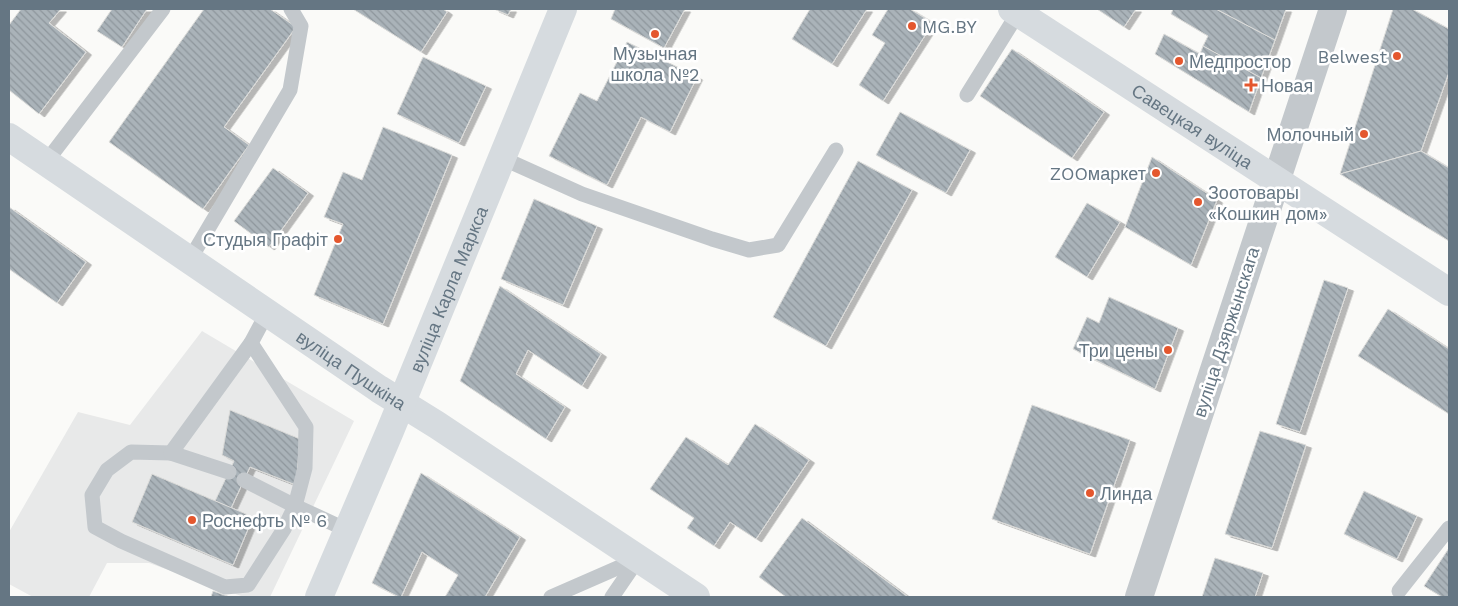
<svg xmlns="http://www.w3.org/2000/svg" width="1458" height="606" viewBox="0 0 1458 606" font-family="'Work Sans',sans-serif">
<defs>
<pattern id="building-back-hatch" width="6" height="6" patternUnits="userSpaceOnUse" patternTransform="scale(1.25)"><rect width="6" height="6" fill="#aab3b9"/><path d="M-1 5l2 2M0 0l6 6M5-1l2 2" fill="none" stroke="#8e969c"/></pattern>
<filter id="shadow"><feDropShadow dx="5.5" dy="3" stdDeviation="0" flood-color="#0004"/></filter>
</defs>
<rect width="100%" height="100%" fill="#fafaf8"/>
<polygon fill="#e8e9e9" points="202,331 354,421 270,597 244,597 149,563 107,563 89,597 33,597 9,584 9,532 78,412 130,425"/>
<g fill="url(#building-back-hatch)" stroke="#dcdcda" filter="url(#shadow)">
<polygon points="21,9 61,9 49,23 86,52 39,114 9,90 9,25"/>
<polygon points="112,9 147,9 122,47 97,31"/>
<polygon points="204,9 270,9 296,27 224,127 249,145 203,209 109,142"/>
<polygon points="353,9 443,9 447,12 421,52"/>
<polygon points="494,9 511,9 508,15"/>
<polygon points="615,9 685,9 664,48 611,19"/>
<polygon points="810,9 867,9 832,64 792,39"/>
<polygon points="888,9 910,9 933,23 883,101 859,85 885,43 872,35"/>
<polygon points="1097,9 1136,9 1124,27"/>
<polygon points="1173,9 1216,9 1275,40 1261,78 1203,46 1208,36 1171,14"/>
<polygon points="1216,9 1286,9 1275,40"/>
<polygon points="1393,9 1412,9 1449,29 1449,72 1421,151 1340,174"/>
<polygon points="1164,34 1200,54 1203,46 1261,78 1249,112 1155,54"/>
<polygon points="627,42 697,77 670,132 641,117 607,185 549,156 580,93 597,101"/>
<polygon points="1012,49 1104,112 1072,158 980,96"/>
<polygon points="423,57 486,86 459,143 397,114"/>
<polygon points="900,112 970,150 946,193 876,155"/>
<polygon points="383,127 452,155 383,324 314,295 343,224 324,217 343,172 362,180"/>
<polygon points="1421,151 1449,168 1449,241 1340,174"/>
<polygon points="1152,157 1217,200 1191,265 1125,227"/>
<polygon points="858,161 912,190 826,346 773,317"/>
<polygon points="273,168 308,193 269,247 234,221"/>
<polygon points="534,199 597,226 563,305 501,279"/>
<polygon points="1087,203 1120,222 1087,277 1055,257"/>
<polygon points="9,207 86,262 57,303 9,269"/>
<polygon points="1324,280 1348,288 1300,432 1276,424"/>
<polygon points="500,286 601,354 582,386 528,350 516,374 565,407 546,439 460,381"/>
<polygon points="1109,297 1178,328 1155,389 1073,349 1087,317 1099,323"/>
<polygon points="1388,309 1449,349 1449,414 1358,356"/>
<polygon points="1032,405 1130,440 1090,554 992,519"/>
<polygon points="230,410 300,439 296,485 250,467 231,508 215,501 234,461 222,455"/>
<polygon points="755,424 809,460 756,539 730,522 714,546 687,528 694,518 650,489 686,437 728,465"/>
<polygon points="1260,431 1306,445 1272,548 1225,534"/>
<polygon points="421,473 520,537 485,597 445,597 458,575 422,552 401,597 399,597 372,583"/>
<polygon points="152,474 253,517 233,565 132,522"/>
<polygon points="1364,491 1417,516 1397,559 1344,534"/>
<polygon points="802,518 908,597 786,597 759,577"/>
<polygon points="1449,548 1449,597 1442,597 1424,586"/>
<polygon points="1215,558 1263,573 1255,597 1202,597"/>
<polygon points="213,591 230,597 211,597"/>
</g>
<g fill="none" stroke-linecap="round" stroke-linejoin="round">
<g stroke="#c3c8cc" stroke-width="15">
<polyline points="967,95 1018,13"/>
<polyline points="502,158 582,194 712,239 749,250 778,245 836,150"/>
<polyline points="46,162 163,9"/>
<polyline points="189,261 290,90 301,26 291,9"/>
<polyline points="171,453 131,452 107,470 92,495 95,527 121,541 225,587 248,585 284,529 295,506 305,468 306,427 251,343"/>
<polyline points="229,472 171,453 251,343 267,313"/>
<polyline points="244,480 295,506 347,530"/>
<polyline points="1399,591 1449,528"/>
<polyline points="551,597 638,559"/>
<polyline points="612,597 638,559"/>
</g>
<polyline stroke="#c3c8cc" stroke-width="28" points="1139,597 1333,9"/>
<g stroke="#d6dbdf" stroke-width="28">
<path id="s1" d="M1012,9L1449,292"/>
<path id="s2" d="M9,137L379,389L437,425L696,597"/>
<path id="s3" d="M319,597L390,431L563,9"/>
</g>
</g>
<g fill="#e4572e" stroke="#fff" stroke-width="2">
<circle cx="912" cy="26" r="5"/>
<circle cx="655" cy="34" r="5"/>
<circle cx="1397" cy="56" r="5"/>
<circle cx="1179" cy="61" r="5"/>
<path d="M1248.5 77.5h5v5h5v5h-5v5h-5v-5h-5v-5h5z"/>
<circle cx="1364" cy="134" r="5"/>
<circle cx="1156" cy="173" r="5"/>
<circle cx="1198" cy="202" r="5"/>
<circle cx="338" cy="239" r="5"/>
<circle cx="1168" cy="350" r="5"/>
<circle cx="1090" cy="493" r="5"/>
<circle cx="192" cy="520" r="5"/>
</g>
<g text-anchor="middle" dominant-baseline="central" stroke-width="5" stroke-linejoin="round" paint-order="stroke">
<g font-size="18" fill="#657683" stroke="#fff" text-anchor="start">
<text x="922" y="26">MG.BY</text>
<text x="655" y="53" text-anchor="middle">Музычная<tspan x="655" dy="21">школа №2</tspan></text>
<text x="1387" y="56" text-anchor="end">Belwest</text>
<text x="1189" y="61">Медпростор</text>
<text x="1261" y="85">Новая</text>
<text x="1354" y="134" text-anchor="end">Молочный</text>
<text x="1146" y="173" text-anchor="end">ZOOмаркет</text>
<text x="1208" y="192">Зоотовары<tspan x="1208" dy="21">«Кошкин дом»</tspan></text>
<text x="328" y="239" text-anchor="end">Студыя Графіт</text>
<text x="1158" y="350" text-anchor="end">Три цены</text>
<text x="1100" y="493">Линда</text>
<text x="202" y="520">Роснефть № 6</text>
</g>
<g font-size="18" fill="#657683" stroke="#fff">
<text stroke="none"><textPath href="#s1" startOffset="215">Савецкая вуліца</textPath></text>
<text stroke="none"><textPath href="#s3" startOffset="334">вуліца Карла Маркса</textPath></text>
<text transform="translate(1226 332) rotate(-72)">вуліца Дзяржынскага</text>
<text stroke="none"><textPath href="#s2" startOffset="414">вуліца Пушкіна</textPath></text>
</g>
</g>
<rect width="1458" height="606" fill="none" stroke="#657683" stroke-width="20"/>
</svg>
